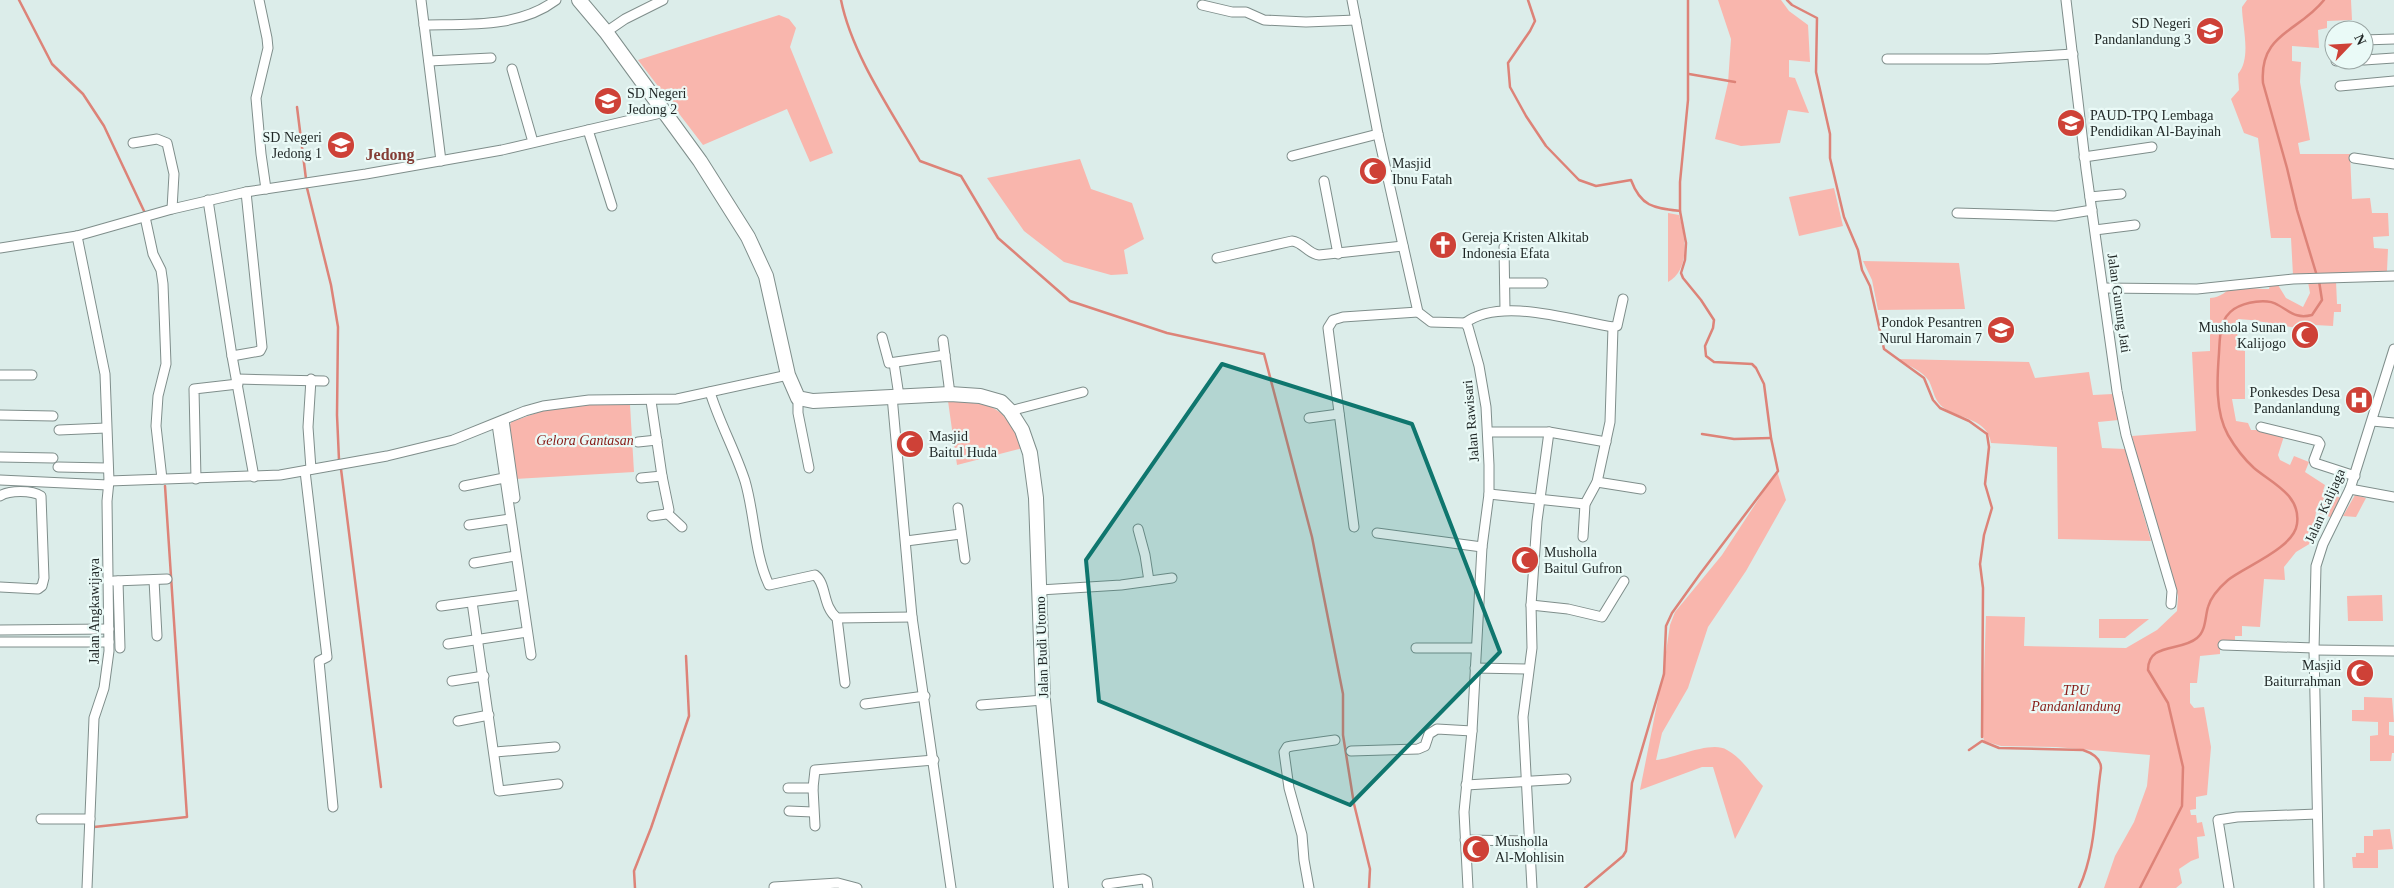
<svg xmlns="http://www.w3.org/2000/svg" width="2394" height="888" viewBox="0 0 2394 888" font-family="Georgia,serif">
<rect width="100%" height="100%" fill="#dcedea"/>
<g fill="#f9b6ad">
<polygon points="1718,0 1781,0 1789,11 1808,25 1810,62 1789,60 1789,77 1795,78 1809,113 1788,110 1780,143 1741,146 1715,139 1728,83 1731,39"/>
<path d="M2247,0H2351L2352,20L2327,21V28L2318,30L2319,48L2292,46V61L2301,62L2300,82L2310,140L2298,143L2300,154H2350L2352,199L2370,198L2372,213H2388L2389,236L2373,237L2374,248L2388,249L2387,271L2293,275L2291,238H2271L2258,138L2244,133L2231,99L2239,90L2238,74C2252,58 2242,26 2242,7Z"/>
<polygon points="779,15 789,19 796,28 790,47 833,153 810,162 787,109 703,145 638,60"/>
<polygon points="1080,159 1091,189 1132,203 1144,239 1124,250 1128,274 1111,275 1064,262 1024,231 987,178"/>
<polygon points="1834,188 1843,226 1799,236 1789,197"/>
<path d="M1668,213L1679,215C1685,236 1691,269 1668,282Z"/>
<polygon points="1863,261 1959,263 1965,309 1878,310 1872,280"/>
<path d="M2336,281L2337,304H2341V312H2334L2333,326L2315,325L2314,329C2288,329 2264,320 2238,319L2237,350L2245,351V399H2232L2236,421L2248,423L2251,430H2262L2284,436L2278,455L2280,460L2290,465L2294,456L2309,462L2305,472L2325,485L2323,491L2341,498L2333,518L2316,512L2311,543L2296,552L2284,567L2285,580L2264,579L2260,627L2242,626V636H2235V640H2220V654L2200,656L2197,683H2190V703L2194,708L2204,707L2211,747L2207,795L2196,797V809L2190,810L2191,815H2196L2197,823L2202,822L2205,836L2197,837L2199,858L2191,861L2179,869L2182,883L2176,888H2104L2115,856L2134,822L2147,786L2150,755L2056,747L2001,746L1984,741L1982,732L1986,616L2025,617L2024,646L2126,648L2157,630L2177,611L2178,596L2145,489L2132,436L2196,431L2192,352L2210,351V298C2223,297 2224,291 2232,289C2245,286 2257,289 2269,289L2270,285H2278L2286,298L2303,307L2310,293L2308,282Z"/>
<path d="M1897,359L2029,362L2035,378L2089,372L2093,395L2113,394L2119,420L2098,422L2102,448L2125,449L2151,541L2058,539L2057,447L1991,443C1988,419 1960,419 1944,408C1934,401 1934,391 1929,381C1923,371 1907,365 1897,359Z"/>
<path d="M948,401C995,404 1002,404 1023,448L957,465Z"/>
<polygon points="585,405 630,405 634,472 515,479 509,428 511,422 548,409"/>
<path d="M1777,471L1786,500L1746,571L1708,627L1688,688L1662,733L1656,760C1674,759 1711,740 1727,750C1741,757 1752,775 1763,786L1735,839L1713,767H1702L1640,790L1662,679L1670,625L1675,612L1722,555Z"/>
<polygon points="2355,495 2366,498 2356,517 2343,516"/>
<polygon points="2382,595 2383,621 2348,621 2347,596"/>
<polygon points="2099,619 2149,619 2125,638 2099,638"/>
<polygon points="2364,697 2392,698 2394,722 2389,722 2389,735 2394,736 2394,753 2392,753 2391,761 2370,761 2370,736 2378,735 2378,722 2352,721 2352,710 2364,710"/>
<polygon points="2390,829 2393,849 2378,850 2378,868 2353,868 2352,857 2356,857 2356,853 2364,853 2364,836 2373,836 2373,830"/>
</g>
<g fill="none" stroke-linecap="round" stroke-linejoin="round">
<g stroke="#dd8378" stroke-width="2.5">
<polyline points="19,0 52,64 83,94 104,126 144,211"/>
<path d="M841,0C852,55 892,112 920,161L961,176L998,238L1070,301L1167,333L1264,354L1312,537L1343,694V735L1354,804L1370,869L1369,888"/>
<path d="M1528,0L1535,21L1530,31L1508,63L1510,87L1526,116L1546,146L1579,180L1596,186L1631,180C1641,207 1654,208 1680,211"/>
<polyline points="1787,0 1792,5 1817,18 1816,72 1830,134 1830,158 1844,217 1858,250 1862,270 1870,286 1884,349 1924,378 1933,400 1940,408 1969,421 1987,434 1989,447 1985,484 1992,508 1984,535 1980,564 1983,588 1982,737"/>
<polyline points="1689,74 1735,82"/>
<polyline points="297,107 306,179"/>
<polyline points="307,188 331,285 338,327 337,415 339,460"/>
<path d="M2317,276L2297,210L2287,168L2263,83C2259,33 2299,32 2324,0"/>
<polyline points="1702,434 1734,439 1771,438"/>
<polyline points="341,469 381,787"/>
<path d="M1969,750L1982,741L1999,748L2083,750C2092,753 2101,758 2101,768C2095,808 2096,851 2079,888"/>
<polyline points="94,827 187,817 165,486"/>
<polyline points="635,888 634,871 651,828 689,716 686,656"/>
<polyline points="1585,888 1623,856 1626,851 1632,783 1664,674 1666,626 1672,613 1700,574 1778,471 1771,438 1764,384 1756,368 1752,364 1714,362 1706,356 1705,346 1713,328 1714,320 1701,300 1683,278 1681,273 1685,260 1686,243 1680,211 1680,182 1688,100 1688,0"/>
<path d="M2140,888L2182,806L2183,767L2168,703L2148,670C2148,642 2181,652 2197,638C2206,631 2205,617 2208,607C2211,596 2220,587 2228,580C2246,566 2294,548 2297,524C2301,495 2273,484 2254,468C2244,459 2235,447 2228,435C2215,412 2217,379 2219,353C2220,337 2219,319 2234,309C2245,302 2267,298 2278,305C2291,312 2296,319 2312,315L2322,300L2319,281"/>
</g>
<defs>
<g id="street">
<polyline points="259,0 267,38 268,48 256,98 261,154 266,189"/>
<polyline points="421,0 441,161"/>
<polyline points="1352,0 1378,134 1418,312 1431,322 1465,323 1468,327 1479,366 1486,407 1489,465 1489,494 1482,547 1472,731 1464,812 1468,888"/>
<polyline points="2066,0 2086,169 2117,391 2126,435 2172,591 2171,604"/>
<polyline points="1202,5 1232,12 1246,12 1264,20 1306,22 1356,20"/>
<path d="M424,25C468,24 519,28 556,0"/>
<polyline points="606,32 625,19 663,0"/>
<polyline points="2364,40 2394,39"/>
<polyline points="1887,59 1988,59 2073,54"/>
<polyline points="2364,60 2394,58"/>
<polyline points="429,61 491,58"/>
<polyline points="2336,61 2356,60"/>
<polyline points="512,69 533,142"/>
<polyline points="2340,86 2394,81"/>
<polyline points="588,130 612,206"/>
<polyline points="133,143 157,139 167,143 174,174 172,209"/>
<polyline points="1292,156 1378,134"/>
<polyline points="2084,157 2152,147"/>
<polyline points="2354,158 2394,164"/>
<polyline points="1324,181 1338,254"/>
<polyline points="2090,197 2121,194"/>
<polyline points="208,200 232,356 254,477"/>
<polyline points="1957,213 2055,216 2092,210"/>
<polyline points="145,217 153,254 161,270 163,284 166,364 158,396 156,426 162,479"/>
<polyline points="2095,230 2135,225"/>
<polyline points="77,236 105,374 109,481 107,501 109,651 104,688 94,718 87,888"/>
<polyline points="1504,247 1505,310"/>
<polyline points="0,248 77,236 172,209 246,192 366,174 502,150 665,112"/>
<path d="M1217,258L1292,241C1303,242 1308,254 1319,255L1403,246"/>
<polyline points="1505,283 1543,283"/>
<polyline points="2103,288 2197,289 2293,279 2394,276"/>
<path d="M1465,323C1501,296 1573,321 1613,327"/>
<polyline points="882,337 889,363 945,355"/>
<polyline points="943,340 950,394"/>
<polyline points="232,356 260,351 262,347 246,192"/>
<polyline points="894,363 899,396"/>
<polyline points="0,375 32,375"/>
<polyline points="237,379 324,381"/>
<path d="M710,392C719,422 735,450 745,481C755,515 754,553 769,585L815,575C827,584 822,606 837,618L912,617"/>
<polyline points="892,396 912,617 951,888"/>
<polyline points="798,398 798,413 809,468"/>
<polyline points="651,401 662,476 669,510 666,514 652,516"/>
<polyline points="1010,411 1083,392"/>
<polyline points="0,415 53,416"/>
<polyline points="1309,418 1339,414"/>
<polyline points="504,420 515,498"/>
<polyline points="2372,421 2394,423"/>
<polyline points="497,424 531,655"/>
<polyline points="2261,427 2318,441 2320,444 2314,460 2315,463 2355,476"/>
<polyline points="59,430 106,428"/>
<polyline points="1488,432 1549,432 1606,442"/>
<polyline points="638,442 657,440"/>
<polyline points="0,457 53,458"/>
<polyline points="58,467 107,468"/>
<polyline points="311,469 308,427 311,379"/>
<polyline points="305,471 327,657 319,661 333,807"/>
<polyline points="641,478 662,476"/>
<polyline points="196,479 194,389 238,384"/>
<polyline points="0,480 108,485"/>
<polyline points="109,481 280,475 387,456 453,440 525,411 543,406 589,400 677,399 788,375"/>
<polyline points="1597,482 1641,489"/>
<polyline points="464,486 504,478"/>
<polyline points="2350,489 2394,497"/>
<polyline points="1489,494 1585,504"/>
<path d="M0,496C9,490 32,490 41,496L44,578L42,586L38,589L0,587"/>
<polyline points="958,508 965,559"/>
<polyline points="667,513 682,527"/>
<polyline points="469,525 510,519"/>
<polyline points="1354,527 1328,328 1333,320 1343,317 1418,312"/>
<polyline points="1138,529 1145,555 1149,581"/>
<polyline points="1377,533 1482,547"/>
<polyline points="1583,537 1585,504 1597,482 1610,422 1613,327 1617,326 1623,299"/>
<polyline points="906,541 961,534"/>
<polyline points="474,563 515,556"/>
<polyline points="154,580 157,636"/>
<polyline points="114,581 167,579"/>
<polyline points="118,581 120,648"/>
<polyline points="1040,590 1121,585 1172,578"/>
<polyline points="472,602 499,791 558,784"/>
<polyline points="1531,605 1568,609 1602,617 1624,581"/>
<polyline points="441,606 521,595"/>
<polyline points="837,618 845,683"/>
<polyline points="0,630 109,629"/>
<polyline points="0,642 109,642"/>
<polyline points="448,644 527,632"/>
<polyline points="2223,645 2314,648"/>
<polyline points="1416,648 1476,648"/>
<polyline points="2314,650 2394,651"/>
<polyline points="1475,668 1528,669"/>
<polyline points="452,681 484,676"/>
<polyline points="865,704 925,696"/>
<polyline points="981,705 1043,700"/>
<polyline points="458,721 489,715"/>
<polyline points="1351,751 1418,749 1425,746 1429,734 1437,729 1472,731"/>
<polyline points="495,752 555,747"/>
<polyline points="1466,785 1566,779"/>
<polyline points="788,788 813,788"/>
<polyline points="789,811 813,812"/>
<polyline points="41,819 90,819"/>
<polyline points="815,826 813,788 815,770 934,760"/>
<polyline points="1465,840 1531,841"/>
<polyline points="1107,884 1143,879 1147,881 1148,888"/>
<polyline points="774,887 838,883 857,888"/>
<polyline points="1309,888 1304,860 1302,835 1289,788 1284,752 1287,747 1292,746 1335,740"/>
<polyline points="1532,888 1523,717 1532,648 1531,605 1537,521 1549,432"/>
<polyline points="2229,888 2218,820 2237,817 2317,814"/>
<polyline points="2319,888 2314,650 2316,566 2323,544 2350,489 2394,349"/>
</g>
<polyline id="secondary" points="579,0 606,32 700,161 748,237 766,276 788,375 798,398 813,401 950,394 980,396 1001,402 1010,411 1022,430 1030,453 1036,498 1043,700 1061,888"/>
</defs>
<use href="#street" stroke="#7f8e8b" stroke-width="11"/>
<use href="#secondary" stroke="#7f8e8b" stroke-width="16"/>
<use href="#street" stroke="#fff" stroke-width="9"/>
<use href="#secondary" stroke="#fff" stroke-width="14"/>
</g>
<path fill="#0f766e" fill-opacity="0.2" stroke="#0f766e" stroke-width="4" stroke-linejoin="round" d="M1222,364L1412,424L1500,652L1350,805L1099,701L1086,560Z"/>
<defs>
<symbol id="school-disc" viewBox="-11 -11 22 22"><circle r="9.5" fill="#ce4137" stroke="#eafaf7"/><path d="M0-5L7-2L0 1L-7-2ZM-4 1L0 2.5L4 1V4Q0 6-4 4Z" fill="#fff"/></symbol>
<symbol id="mosque-disc" viewBox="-11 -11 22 22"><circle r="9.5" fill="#ce4137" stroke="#eafaf7"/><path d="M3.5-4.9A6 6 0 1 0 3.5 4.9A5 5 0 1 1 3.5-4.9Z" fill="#fff"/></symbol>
<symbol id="church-disc" viewBox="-11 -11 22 22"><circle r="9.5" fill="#ce4137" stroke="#eafaf7"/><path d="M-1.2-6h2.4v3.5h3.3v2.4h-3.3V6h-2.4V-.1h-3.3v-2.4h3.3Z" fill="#fff"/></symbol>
<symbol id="hospital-disc" viewBox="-11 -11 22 22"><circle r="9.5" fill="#ce4137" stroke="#eafaf7"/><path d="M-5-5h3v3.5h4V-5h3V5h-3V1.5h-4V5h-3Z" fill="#fff"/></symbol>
</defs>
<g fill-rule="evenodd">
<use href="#school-disc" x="2194" y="15" width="32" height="32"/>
<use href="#school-disc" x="592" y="85" width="32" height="32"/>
<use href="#school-disc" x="2055" y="107" width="32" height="32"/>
<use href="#school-disc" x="325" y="129" width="32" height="32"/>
<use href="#mosque-disc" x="1357" y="155" width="32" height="32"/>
<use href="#church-disc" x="1427" y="229" width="32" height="32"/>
<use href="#school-disc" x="1985" y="314" width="32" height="32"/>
<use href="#mosque-disc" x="2289" y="319" width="32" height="32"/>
<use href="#hospital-disc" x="2343" y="384" width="32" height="32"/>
<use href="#mosque-disc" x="894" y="428" width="32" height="32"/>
<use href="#mosque-disc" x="1509" y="544" width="32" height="32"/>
<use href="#mosque-disc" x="2344" y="657" width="32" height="32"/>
<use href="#mosque-disc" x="1460" y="833" width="32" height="32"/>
</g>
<g text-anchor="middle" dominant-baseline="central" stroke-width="4.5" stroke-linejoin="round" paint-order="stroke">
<g font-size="14" fill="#1f2625" stroke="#eafaf7" text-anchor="start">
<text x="2191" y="23" text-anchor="end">SD Negeri<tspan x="2191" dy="16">Pandanlandung 3</tspan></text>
<text x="627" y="93">SD Negeri<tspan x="627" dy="16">Jedong 2</tspan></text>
<text x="2090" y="115">PAUD-TPQ Lembaga<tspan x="2090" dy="16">Pendidikan Al-Bayinah</tspan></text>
<text x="322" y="137" text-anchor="end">SD Negeri<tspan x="322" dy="16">Jedong 1</tspan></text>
<text x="1392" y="163">Masjid<tspan x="1392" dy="16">Ibnu Fatah</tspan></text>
<text x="1462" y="237">Gereja Kristen Alkitab<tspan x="1462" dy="16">Indonesia Efata</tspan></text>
<text x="1982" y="322" text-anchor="end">Pondok Pesantren<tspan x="1982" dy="16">Nurul Haromain 7</tspan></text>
<text x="2286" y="327" text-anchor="end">Mushola Sunan<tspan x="2286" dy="16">Kalijogo</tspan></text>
<text x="2340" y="392" text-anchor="end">Ponkesdes Desa<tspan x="2340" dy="16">Pandanlandung</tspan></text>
<text x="929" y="436">Masjid<tspan x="929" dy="16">Baitul Huda</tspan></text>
<text x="1544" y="552">Musholla<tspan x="1544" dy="16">Baitul Gufron</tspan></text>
<text x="2341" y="665" text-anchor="end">Masjid<tspan x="2341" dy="16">Baiturrahman</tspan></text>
<text x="1495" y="841">Musholla<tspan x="1495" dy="16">Al-Mohlisin</tspan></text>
</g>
<g font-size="14" fill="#1f2625" stroke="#eafaf7">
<text transform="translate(2119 303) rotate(82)">Jalan Gunung Jati</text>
<text transform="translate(1471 421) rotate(-95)">Jalan Rawisari</text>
<text transform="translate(2325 506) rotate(-66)">Jalan Kalijaga</text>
<text transform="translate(94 611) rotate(-90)">Jalan Angkawijaya</text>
<text transform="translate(1042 647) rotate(-92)">Jalan Budi Utomo</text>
</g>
<g font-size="14" font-style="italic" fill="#871c17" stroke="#eafaf7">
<text x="585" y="440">Gelora Gantasan</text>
<text x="2076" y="690">TPU<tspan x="2076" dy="16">Pandanlandung</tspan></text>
</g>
<g font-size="16" font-weight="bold" fill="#843d35" stroke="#eafaf7">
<text x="390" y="154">Jedong</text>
</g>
</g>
<g transform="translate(2349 45) rotate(65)"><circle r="24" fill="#eafaf7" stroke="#99a5a3"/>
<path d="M0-4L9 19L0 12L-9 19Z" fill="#ce4137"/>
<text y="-8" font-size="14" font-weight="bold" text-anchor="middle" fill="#1f2625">N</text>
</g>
</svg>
